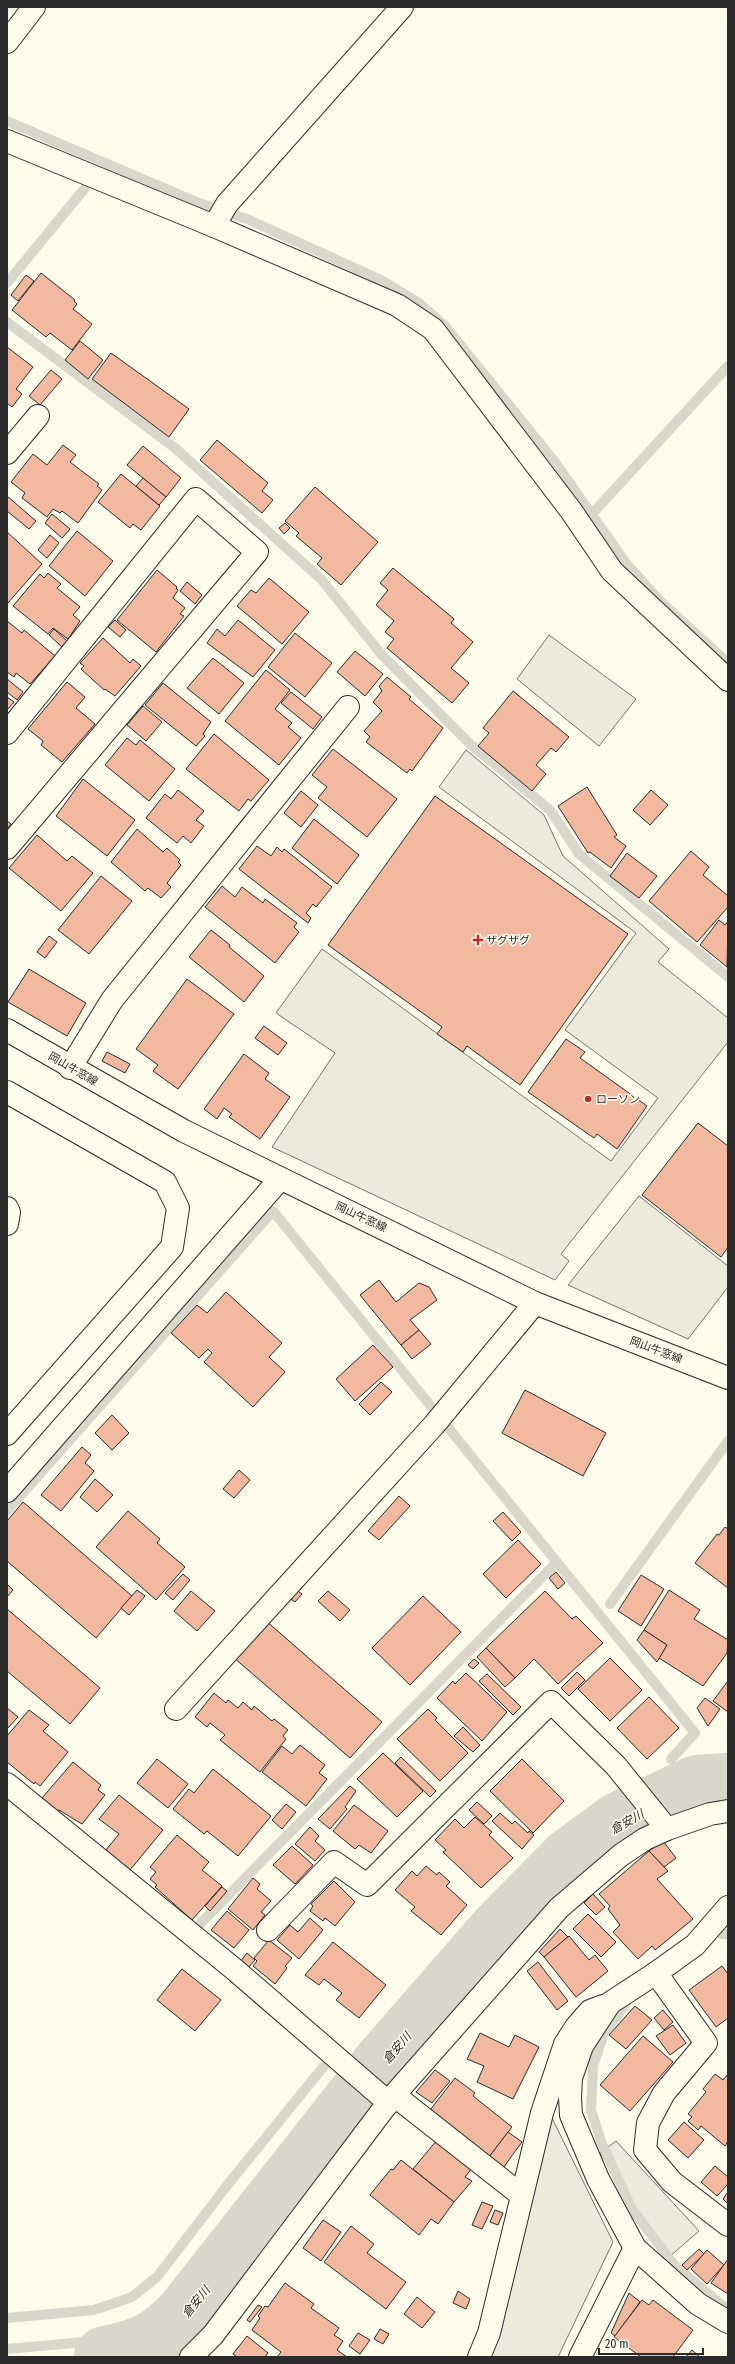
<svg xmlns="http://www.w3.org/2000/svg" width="735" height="2364" viewBox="0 0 735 2364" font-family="'Fira Sans Condensed','Noto Sans JP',sans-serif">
<rect width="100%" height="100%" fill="#fdfbea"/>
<g fill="#ecebdb" stroke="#74746e">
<polygon points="549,635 636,699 599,746 517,679"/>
<polygon points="551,2116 613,2242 558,2357 489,2357 502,2326"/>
<polygon points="616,2141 699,2231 669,2257 600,2153"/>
</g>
<g fill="#eceadb" stroke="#74746e">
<polygon points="466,750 544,815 563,856 669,949 658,962 728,1018 728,1042 561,1254 569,1261 555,1280 272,1147 335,1053 276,1013 322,949 611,1161 658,1098 565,1030 636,933 439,787"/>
<polygon points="639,1196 728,1266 728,1287 688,1339 568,1285"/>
</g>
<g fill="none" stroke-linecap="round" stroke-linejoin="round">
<g stroke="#d8d7c9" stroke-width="10">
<polyline points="7,121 199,203 247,219 381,280 419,303 445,326 554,461 626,563 660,601 728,663"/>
<polyline points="7,283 85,188"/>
<polyline points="7,322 175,448 321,579 381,654 468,742 550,810 579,854 728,977"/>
<polyline points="591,515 728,366"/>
<polyline points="7,1511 273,1211 695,1733 671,1759"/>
<polyline points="610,1604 728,1441"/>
<polyline points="198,1926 556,1563"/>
<polyline points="721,1934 728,1934"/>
<polyline points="626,2004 604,2033 593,2066 591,2110 602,2144 632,2209 675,2266 728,2310"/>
<polyline points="7,2318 94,2310 132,2297 157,2277 229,2183 324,2066"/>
<polyline points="7,2349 106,2340 135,2335 157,2322 182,2296 274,2169 366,2056 502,1907 577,1834 607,1813 619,1823"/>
</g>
<path stroke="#d8d7c9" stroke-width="62" d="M105,2357C144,2349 160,2342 187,2313L384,2063L500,1930L570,1859L619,1823L697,1786L728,1784"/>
</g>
<g fill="#f2b8a0" stroke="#2b2b2b">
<polygon points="41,273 75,300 74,301 77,304 73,309 92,324 72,350 50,333 46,337 12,310"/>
<polygon points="26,275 34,281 18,301 11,295"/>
<polygon points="80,341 103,360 88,379 65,360"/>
<polygon points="7,347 33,367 16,389 22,394 12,407 7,403"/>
<polygon points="111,353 189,409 169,437 92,379"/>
<polygon points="51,370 62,379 40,405 29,396"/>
<polygon points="217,440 268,483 262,491 273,500 262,513 200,460"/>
<polygon points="63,445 76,455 70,462 99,484 97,486 102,490 78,523 62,511 60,513 53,509 47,517 22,498 25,493 11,482 33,454 47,465"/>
<polygon points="143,446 181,478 166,497 127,465"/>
<polygon points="121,474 160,506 141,530 133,524 130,528 98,502"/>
<polygon points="143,478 166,497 159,505 136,486"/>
<polygon points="315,487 378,542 341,585 317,564 322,558 296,536 299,533 285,521"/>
<polygon points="7,496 36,521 29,529 7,511"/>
<polygon points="52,514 70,529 62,538 45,523"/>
<polygon points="285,523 290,528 284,534 279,528"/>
<polygon points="77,531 113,561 85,596 49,566"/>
<polygon points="7,532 42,564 7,604"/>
<polygon points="50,535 59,543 47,558 38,550"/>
<polygon points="393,568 454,619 451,623 473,642 451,668 469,683 452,703 387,648 394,639 385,632 394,621 376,605 388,590 380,583"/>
<polygon points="157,570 177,587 176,588 178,590 173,598 185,608 180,614 184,616 156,652 117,620"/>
<polygon points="48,573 61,584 57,588 80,607 73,615 80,621 68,639 53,628 48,634 13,606 40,574 44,578"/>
<polygon points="269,578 309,612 282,644 237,606 251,590 256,593"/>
<polygon points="187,582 202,595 195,604 180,591"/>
<polygon points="115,620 126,630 120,637 108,627"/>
<polygon points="238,620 275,650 253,677 207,643 217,629 225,636"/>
<polygon points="7,621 22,633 24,630 55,656 30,684 16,673 14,677 7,672"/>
<polygon points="54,629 67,641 62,647 49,635"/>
<polygon points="295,633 332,663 305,697 268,667"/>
<polygon points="103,638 130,663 133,659 141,666 115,696 105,689 104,690 81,669 84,666 80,663"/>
<polygon points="355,651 383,674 365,696 337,672"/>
<polygon points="213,658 244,683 219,714 187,688"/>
<polygon points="266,670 290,690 275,709 292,723 288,727 301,738 279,765 225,721"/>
<polygon points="387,677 411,697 409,699 443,728 412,771 410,769 407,773 366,742 370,737 364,731 382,711 373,702 382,691 379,686"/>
<polygon points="7,679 23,692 17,700 7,692"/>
<polygon points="67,682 85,697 76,708 95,724 62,762 41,745 43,741 28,729"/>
<polygon points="163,683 211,722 203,734 205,736 196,746 145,705"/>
<polygon points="513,691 569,737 556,752 551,748 536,765 546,774 532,791 478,746 489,733 483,728"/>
<polygon points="291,692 322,717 313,729 281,703"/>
<polygon points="7,697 14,702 7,710"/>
<polygon points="143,706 162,722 146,741 127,725"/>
<polygon points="214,734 269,780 251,801 248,799 239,811 186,769"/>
<polygon points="127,738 136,745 140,740 175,769 149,801 105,765"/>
<polygon points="333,749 397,799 367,837 318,798 327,787 312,775"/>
<polygon points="83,779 135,820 107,856 56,816"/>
<polygon points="587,787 617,835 614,837 626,846 611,868 590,852 588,853 558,806"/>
<polygon points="178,790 204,811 196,820 204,826 191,843 183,836 177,843 146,818 165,794 171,799"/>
<polygon points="651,790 668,805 650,825 633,810"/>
<polygon points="301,791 318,805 301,827 284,813"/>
<polygon points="435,796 628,934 520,1085 467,1046 463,1052 437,1034 442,1027 328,945"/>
<polygon points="314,819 359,855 337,884 292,848"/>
<polygon points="7,821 11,824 7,829"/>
<polygon points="137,829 163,852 167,848 180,860 178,862 181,865 167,883 171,887 161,898 148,888 145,891 111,862"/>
<polygon points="37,835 67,861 72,856 93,873 61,911 9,868"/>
<polygon points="257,846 271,856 277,847 282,852 284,849 332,887 316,907 313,904 306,913 311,918 308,923 239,869"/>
<polygon points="691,851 709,867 703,875 728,896 728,907 697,942 649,901"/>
<polygon points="627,853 657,876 639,898 610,876"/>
<polygon points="101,876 132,901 89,954 58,930"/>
<polygon points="222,886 235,897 242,887 263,903 265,899 297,923 294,927 299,932 275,963 205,907"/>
<polygon points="719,920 725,925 728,921 727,967 700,945"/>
<polygon points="211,930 230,945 229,947 264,976 244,1002 189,957"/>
<polygon points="49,936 57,942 45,958 37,952"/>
<polygon points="29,969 86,1003 67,1036 8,1002"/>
<polygon points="187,979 234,1014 178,1089 153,1071 158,1065 136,1049"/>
<polygon points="264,1026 287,1043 278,1055 255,1038"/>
<polygon points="566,1039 585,1052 580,1058 647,1106 617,1149 597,1134 594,1138 528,1092"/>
<polygon points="107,1052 130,1064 125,1073 102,1061"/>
<polygon points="244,1054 269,1073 265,1079 290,1097 260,1139 229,1117 232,1114 224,1108 217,1119 204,1109"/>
<polygon points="698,1123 728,1146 728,1247 721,1257 642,1195"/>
<polygon points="379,1280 396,1302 419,1283 429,1287 437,1300 410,1320 419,1330 401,1345 360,1295"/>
<polygon points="226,1292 282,1343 269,1357 285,1372 253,1407 204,1362 212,1353 208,1349 199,1358 171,1333 197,1305 207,1313"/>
<polygon points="419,1330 431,1344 412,1359 401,1345"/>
<polygon points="373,1345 393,1367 355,1401 336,1379"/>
<polygon points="381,1382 392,1392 370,1415 359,1404"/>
<polygon points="525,1390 606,1433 583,1476 502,1433"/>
<polygon points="112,1415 129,1433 112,1450 95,1433"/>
<polygon points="82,1447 91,1455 85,1463 94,1471 61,1511 41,1495"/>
<polygon points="239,1470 250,1480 234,1498 223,1489"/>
<polygon points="95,1479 113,1495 97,1512 80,1497"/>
<polygon points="399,1496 410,1506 379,1540 368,1531"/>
<polygon points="23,1502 132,1596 96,1638 7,1561 7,1521"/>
<polygon points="128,1511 160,1539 157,1543 185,1567 156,1600 96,1547"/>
<polygon points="503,1512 521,1532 512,1541 493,1521"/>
<polygon points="725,1527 728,1529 728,1588 695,1563 717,1534 719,1535"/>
<polygon points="518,1540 541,1564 506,1598 483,1574"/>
<polygon points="556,1572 565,1583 558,1589 549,1578"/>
<polygon points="183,1574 190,1580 173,1600 165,1593"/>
<polygon points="641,1575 664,1589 641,1626 618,1611"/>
<polygon points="7,1584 13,1590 7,1597"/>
<polygon points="295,1589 302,1594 295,1602 288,1597"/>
<polygon points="137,1590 145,1596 129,1615 121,1608"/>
<polygon points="669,1590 700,1610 694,1619 728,1640 727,1653 703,1686 659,1658 667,1645 644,1630"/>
<polygon points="191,1591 215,1611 197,1631 174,1611"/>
<polygon points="328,1591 350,1610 340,1621 318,1601"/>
<polygon points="545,1591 572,1619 576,1616 603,1643 558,1684 534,1659 515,1678 486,1648"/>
<polygon points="423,1596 461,1632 410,1685 372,1648"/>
<polygon points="7,1609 100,1688 70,1724 7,1671"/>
<polygon points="265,1620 382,1722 350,1758 233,1657"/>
<polygon points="644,1630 667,1645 657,1662 637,1640"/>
<polygon points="486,1648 515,1678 505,1687 477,1657"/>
<polygon points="610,1658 642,1690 610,1721 578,1689"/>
<polygon points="474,1659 479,1663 473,1669 468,1665"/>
<polygon points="577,1672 585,1680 569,1696 561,1688"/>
<polygon points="466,1673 507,1712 482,1741 437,1698 453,1681 455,1684"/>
<polygon points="487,1674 521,1707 513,1715 479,1681"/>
<polygon points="728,1681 728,1712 713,1701"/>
<polygon points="214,1693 226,1703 228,1700 238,1708 243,1702 252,1710 254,1706 272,1721 274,1719 288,1730 283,1736 286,1739 260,1772 220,1740 225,1735 210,1723 207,1727 195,1717"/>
<polygon points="649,1697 679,1728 647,1759 617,1728"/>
<polygon points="705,1698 720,1709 708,1726 697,1708"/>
<polygon points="7,1708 18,1717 7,1729"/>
<polygon points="428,1709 437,1718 435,1720 468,1753 440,1781 397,1739"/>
<polygon points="29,1710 49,1725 43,1731 68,1752 40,1786 35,1782 34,1784 7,1762 7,1736"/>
<polygon points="463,1727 480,1745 473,1752 454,1736"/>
<polygon points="300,1745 325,1765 319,1773 327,1779 306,1806 262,1772 282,1746 292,1754"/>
<polygon points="383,1753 423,1791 397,1817 357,1779"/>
<polygon points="401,1757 436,1791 430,1797 395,1763"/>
<polygon points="157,1759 188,1784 168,1808 137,1783"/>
<polygon points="522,1759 564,1801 533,1833 490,1791"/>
<polygon points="73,1762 101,1785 98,1790 105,1795 82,1824 59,1810 56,1811 42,1798"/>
<polygon points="213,1769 271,1816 238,1856 207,1831 204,1834 173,1809 189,1789 194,1793"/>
<polygon points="350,1786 356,1791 345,1807 347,1809 330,1829 318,1819"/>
<polygon points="119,1795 163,1830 130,1870 106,1850 119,1834 99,1819"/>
<polygon points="477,1802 492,1816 484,1824 469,1810"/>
<polygon points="286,1804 296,1812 282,1829 272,1820"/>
<polygon points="354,1805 388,1831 371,1853 359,1845 355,1849 333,1831"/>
<polygon points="500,1813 512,1824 515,1821 528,1833 529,1831 534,1835 522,1849 492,1821"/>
<polygon points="475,1817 492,1832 489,1835 513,1858 481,1888 443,1852 446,1850 435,1840 455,1819 464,1828"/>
<polygon points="310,1827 319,1836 315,1841 325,1850 315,1861 295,1844"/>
<polygon points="177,1835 209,1862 202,1870 222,1886 192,1920 155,1887 157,1885 150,1879 156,1872 150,1867"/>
<polygon points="663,1841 676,1858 664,1867 649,1851"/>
<polygon points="292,1846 313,1865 295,1884 273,1865"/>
<polygon points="649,1851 668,1871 657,1879 693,1919 655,1950 652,1946 638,1959 613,1932 620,1925 608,1909 610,1906 599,1894"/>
<polygon points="426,1866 437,1875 439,1872 450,1882 446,1886 467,1905 441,1935 411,1911 415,1907 395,1890 412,1871 417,1876"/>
<polygon points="253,1878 260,1884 257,1889 271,1901 261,1912 265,1915 253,1930 228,1909"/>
<polygon points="334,1881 355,1902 335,1926 325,1918 323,1921 310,1911 313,1906 311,1904"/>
<polygon points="222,1887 227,1891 210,1911 205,1906"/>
<polygon points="593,1894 605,1907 596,1915 584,1903"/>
<polygon points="227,1911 249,1930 234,1948 211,1930"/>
<polygon points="588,1914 616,1942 601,1957 573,1929"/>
<polygon points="310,1918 323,1930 299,1959 277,1940 290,1925 298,1932"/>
<polygon points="560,1929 568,1937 544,1957 539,1952"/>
<polygon points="569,1936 589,1960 595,1955 608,1971 576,1997 544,1957"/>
<polygon points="269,1940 292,1958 285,1966 287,1968 275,1984 253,1966 257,1961 254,1958"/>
<polygon points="333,1942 386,1985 359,2018 336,2000 342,1993 324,1979 319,1985 305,1975"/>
<polygon points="247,1953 255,1960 248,1968 241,1961"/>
<polygon points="538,1962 568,2001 557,2010 527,1971"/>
<polygon points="722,1966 728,1974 728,2018 716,2027 689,1990"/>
<polygon points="182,1969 221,2000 195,2031 157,2000"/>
<polygon points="635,2006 652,2020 626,2049 609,2035"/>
<polygon points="663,2010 673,2022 664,2030 654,2018"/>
<polygon points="673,2025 686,2043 670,2055 656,2036"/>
<polygon points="480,2033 509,2047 515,2035 539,2047 513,2099 477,2082 484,2066 467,2059"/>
<polygon points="643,2036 673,2062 630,2111 600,2085"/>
<polygon points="435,2070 450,2081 432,2103 416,2092"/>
<polygon points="715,2074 723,2080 728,2074 728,2141 725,2146 701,2126 698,2130 688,2121 692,2117 688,2114 706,2092 703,2089"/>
<polygon points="455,2078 475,2093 473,2096 512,2127 489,2157 430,2110"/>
<polygon points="684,2122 704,2140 688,2158 668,2140"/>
<polygon points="508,2132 522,2142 503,2168 489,2157"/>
<polygon points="437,2140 472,2168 465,2177 472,2181 454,2202 413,2169"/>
<polygon points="401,2160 454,2202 438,2224 431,2219 419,2235 370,2195 391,2169 393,2170"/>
<polygon points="715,2166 728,2177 728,2184 717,2196 701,2182"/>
<polygon points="728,2192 728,2204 723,2199"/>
<polygon points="482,2202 493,2206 482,2229 472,2225"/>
<polygon points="495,2210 503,2213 498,2225 490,2222"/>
<polygon points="323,2220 341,2232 321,2261 303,2248"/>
<polygon points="351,2226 374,2244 367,2253 406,2282 386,2309 324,2262"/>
<polygon points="699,2249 704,2254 687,2270 682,2265"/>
<polygon points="707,2250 724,2265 707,2284 691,2269"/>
<polygon points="728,2259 728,2294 711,2283"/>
<polygon points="285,2283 314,2304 311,2308 339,2328 334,2335 343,2341 337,2350 347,2357 277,2357 281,2352 252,2330 260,2318 258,2316 265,2306 268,2307"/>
<polygon points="458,2291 470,2299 466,2309 453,2303"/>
<polygon points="629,2293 640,2302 615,2336 611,2333"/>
<polygon points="417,2297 435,2312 422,2328 404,2314"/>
<polygon points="642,2300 649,2305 653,2300 693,2330 673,2357 641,2357 614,2337"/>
<polygon points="258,2305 262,2307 250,2322 247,2320"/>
<polygon points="380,2329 389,2334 383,2344 374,2339"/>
<polygon points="358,2333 370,2340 360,2354 349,2346"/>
<polygon points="247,2336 268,2353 265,2357 237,2357 233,2354"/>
<polygon points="692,2350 700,2357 686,2357"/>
</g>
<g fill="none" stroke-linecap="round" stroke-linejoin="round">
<defs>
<g id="minor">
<polyline points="7,42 34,7"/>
<polyline points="7,141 214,226 397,305 433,329 572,512 612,571 728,680"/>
<polyline points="214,226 227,204 402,7"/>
<polyline points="7,453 38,416"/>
<polyline points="7,733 196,499 257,552 7,848"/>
<polyline points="70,1068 112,1000 348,707"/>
<polyline points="7,1092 165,1182 178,1208 172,1247 7,1434"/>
<polyline points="7,1208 9,1212 7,1224"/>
<polyline points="7,1491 280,1179"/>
<polyline points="176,1709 434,1425 535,1303"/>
<polyline points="7,1784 234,1969 389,2103"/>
<polyline points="728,1907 695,1945 656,1973 610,2003 582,2046 571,2078 570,2098 571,2115 598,2179 635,2248 698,2304 728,2322"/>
<polyline points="268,1930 334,1862 367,1885 551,1702 616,1766 667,1829"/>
<polyline points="656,1973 706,2043 664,2093 648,2123 645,2150 672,2182 728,2225"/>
<polyline points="394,2095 521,2195"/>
<polyline points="191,2357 213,2335 394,2095 559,1908 621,1855 645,1839 667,1829 710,1814 728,1811"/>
<polyline points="479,2357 489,2333 542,2113 565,2044 576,2027 590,2011 603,2006"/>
<polyline points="580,2357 635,2248"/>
</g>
<polyline id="major" points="7,1030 184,1131 535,1303 728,1378"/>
</defs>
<use href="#minor" stroke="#2b2b2b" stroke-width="24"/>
<use href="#major" stroke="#2b2b2b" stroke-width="24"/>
<use href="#minor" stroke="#fdfbea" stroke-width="22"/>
<use href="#major" stroke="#fdfbea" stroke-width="22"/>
</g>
<g fill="#c62828" stroke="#fdfbea" stroke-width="1.5">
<path d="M476 934h4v4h4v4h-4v4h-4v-4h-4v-4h4z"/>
<circle cx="588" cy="1099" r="4"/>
</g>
<g text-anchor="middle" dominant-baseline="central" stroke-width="3" stroke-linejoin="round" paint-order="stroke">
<g font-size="11" fill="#2b2b2b" stroke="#fdfbea" text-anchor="start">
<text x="486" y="940">ザグザグ</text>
<text x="596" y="1099">ローソン</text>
</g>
<g font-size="11" fill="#2b2b2b" stroke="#fdfbea">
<text transform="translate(73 1069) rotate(30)">岡山牛窓線</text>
<text transform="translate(361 1217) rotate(25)">岡山牛窓線</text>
<text transform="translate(656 1350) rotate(21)">岡山牛窓線</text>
</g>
<g font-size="12" font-style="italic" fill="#2b2b2b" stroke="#fdfbea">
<text transform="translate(627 1822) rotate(-29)">倉安川</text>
<text transform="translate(397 2048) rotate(-49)">倉安川</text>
<text transform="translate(196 2302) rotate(-51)">倉安川</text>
</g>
</g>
<rect width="735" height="2364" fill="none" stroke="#2b2b2b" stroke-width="16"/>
<path d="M599 2348v6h104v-6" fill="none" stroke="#2b2b2b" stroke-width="2"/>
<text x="605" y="2348" font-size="12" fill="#2b2b2b" stroke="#fdfbea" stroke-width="3" paint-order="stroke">20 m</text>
</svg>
